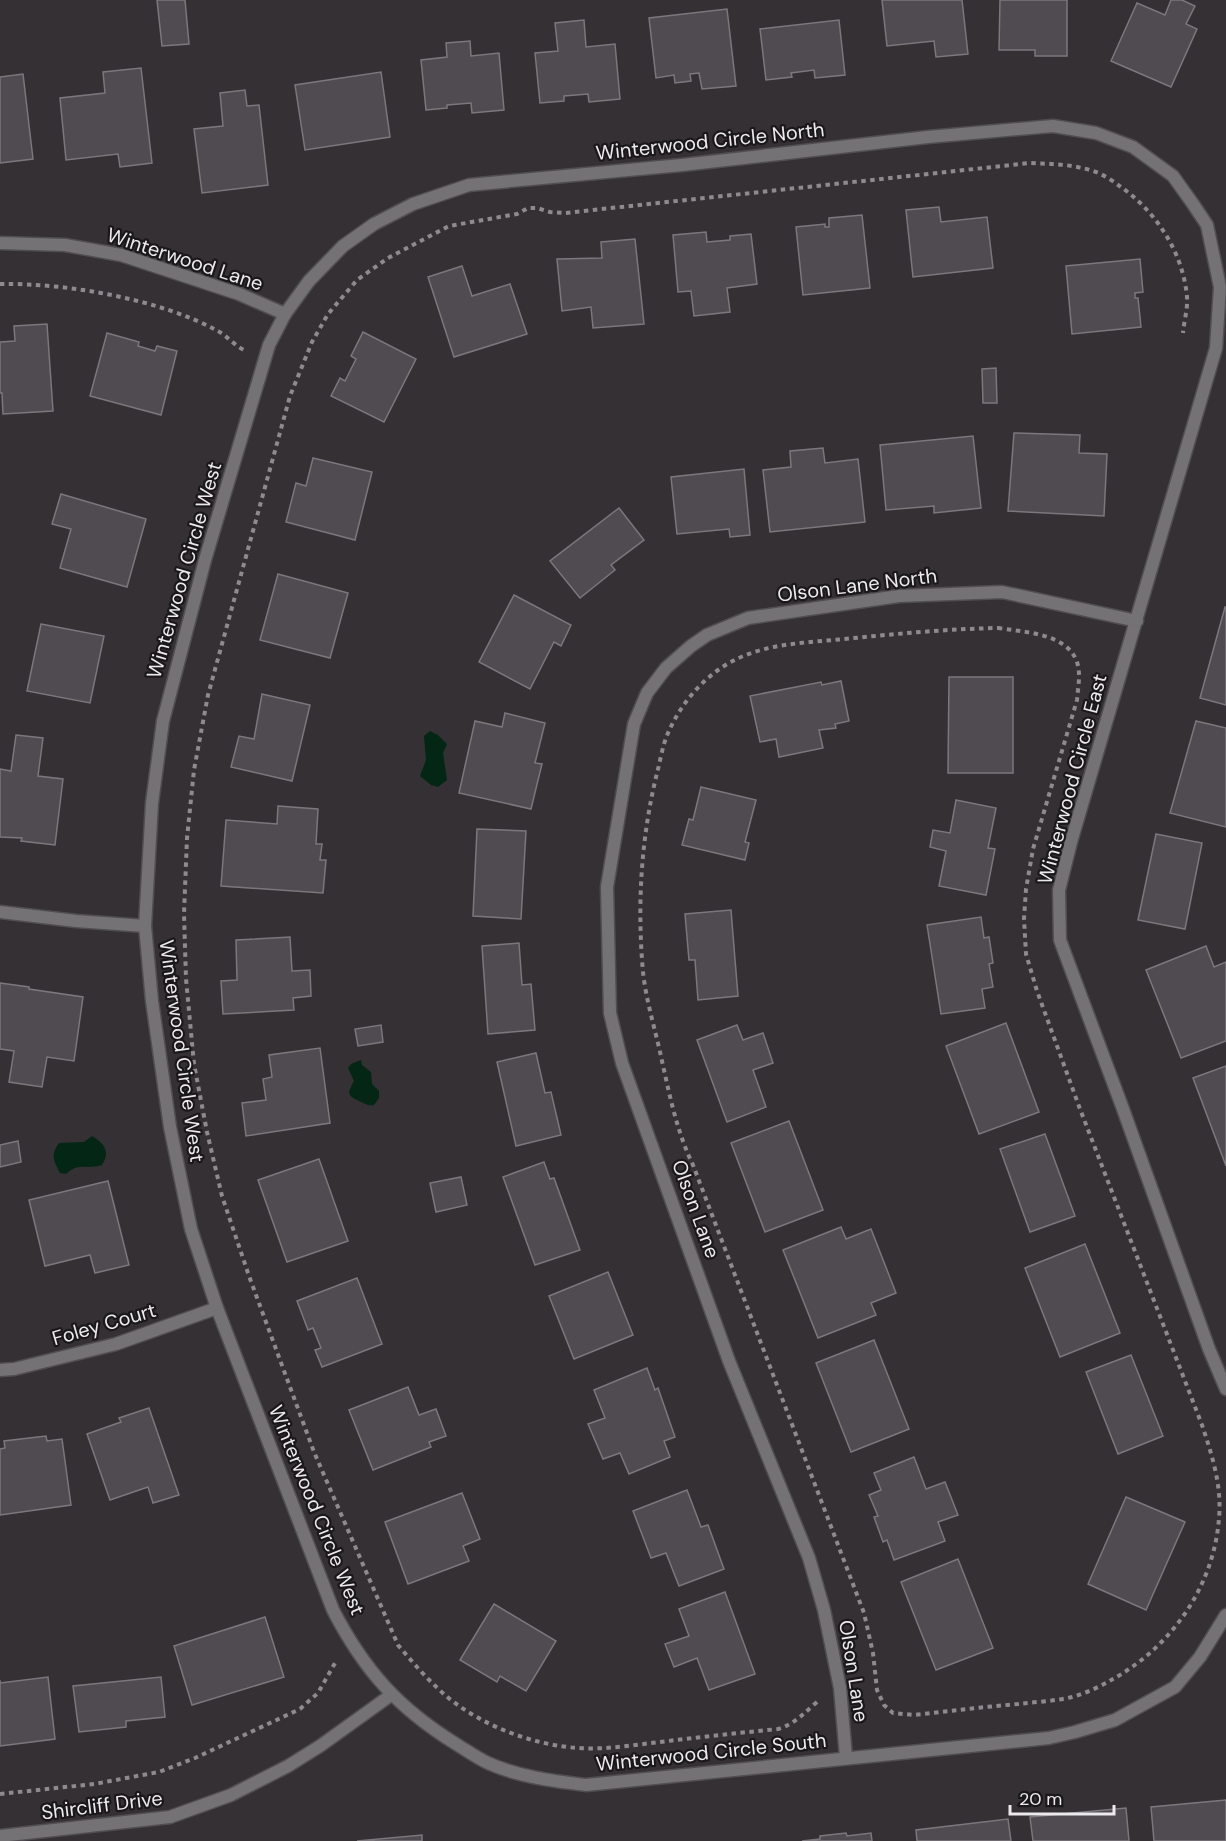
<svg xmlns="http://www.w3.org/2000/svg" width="1226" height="1841" viewBox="0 0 1226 1841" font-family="'DM Sans',sans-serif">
<rect width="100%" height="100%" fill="#343034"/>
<g fill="#042615">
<polygon points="430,731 438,735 447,744 443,753 447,780 438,787 431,785 420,776 426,760 424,736"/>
<path d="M361,1060L362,1065L371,1072L372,1084L379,1091V1098L374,1105C367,1106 366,1104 359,1101C347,1095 347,1094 354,1081L348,1068L351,1064Z"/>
<path d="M92,1136C104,1143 111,1152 102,1165C87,1170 79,1162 66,1174L60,1173C54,1161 50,1155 59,1143L84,1142Z"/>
</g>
<g fill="#4f4b50" stroke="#7c777c" stroke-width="1.5">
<polygon points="157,0 185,0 189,44 162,46"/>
<polygon points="882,0 962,0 968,54 936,57 934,41 887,46"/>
<polygon points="1000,0 1067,0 1067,56 1035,56 1035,50 999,50"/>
<polygon points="1171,0 1182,0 1195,6 1186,24 1197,29 1171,87 1111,61 1137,3 1165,15"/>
<polygon points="727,9 736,86 702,89 699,73 690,74 691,81 675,83 674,75 656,78 649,18"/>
<polygon points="584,20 586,47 615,44 620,99 589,102 588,94 564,96 564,101 540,103 535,53 558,51 555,23"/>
<polygon points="839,20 845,75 815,78 814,70 791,73 792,77 766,80 760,29"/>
<polygon points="470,41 471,56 499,53 504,110 472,113 471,103 447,105 447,108 426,110 421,60 447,57 446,43"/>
<polygon points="141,68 152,163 120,167 118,154 66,160 60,98 105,93 103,72"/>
<polygon points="381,72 390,137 305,150 295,85"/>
<polygon points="23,74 33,159 0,163 0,77"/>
<polygon points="245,90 247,106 259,105 268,185 202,193 194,129 223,126 220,93"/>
<polygon points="939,207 941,222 987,217 993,268 913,277 906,210"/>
<polygon points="862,215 870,288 803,295 796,227 825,224 825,227 829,227 829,218"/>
<polygon points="706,232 707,242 730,240 730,236 751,234 757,284 727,288 730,312 694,316 691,291 678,292 673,235"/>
<polygon points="635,239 644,324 593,328 591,307 562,311 557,259 602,258 601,242"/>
<polygon points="1140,259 1143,292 1135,293 1135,298 1138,298 1141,327 1072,334 1066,266"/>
<polygon points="462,266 472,296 510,284 527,334 454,357 428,277"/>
<polygon points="47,324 53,411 3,414 2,393 0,393 0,342 15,341 14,326"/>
<polygon points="363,332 416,359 384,422 331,396 340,378 345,381 356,359 351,356"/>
<polygon points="107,333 139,342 138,346 155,351 157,346 177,351 161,415 90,396"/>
<polygon points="996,368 997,403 983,403 982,369"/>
<polygon points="1014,433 1080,435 1079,453 1107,454 1104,516 1008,511"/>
<polygon points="973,436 981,508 934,513 934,506 886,510 880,445"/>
<polygon points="823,448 825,463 858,459 865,522 770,532 763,470 791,467 790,451"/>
<polygon points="313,458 372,472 355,540 286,522 296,483 306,486"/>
<polygon points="744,469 750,535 730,537 729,529 677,534 671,477"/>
<polygon points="61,494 146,519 127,587 60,568 71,529 52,524"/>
<polygon points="619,508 644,540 611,565 615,570 580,598 550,561"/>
<polygon points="278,574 348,593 330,658 260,640"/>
<polygon points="514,595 571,625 561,646 554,642 530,689 479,662"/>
<polygon points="1225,607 1226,607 1226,705 1200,698"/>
<polygon points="41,624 104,636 90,703 27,691"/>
<polygon points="949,677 1013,677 1013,773 948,773"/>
<polygon points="841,681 849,721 835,724 836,728 819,730 823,748 779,757 776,739 760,742 750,696 821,682 822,685"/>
<polygon points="262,694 310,705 292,781 231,767 239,736 254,739"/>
<polygon points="505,713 545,723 535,763 542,764 531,809 459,793 475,721 502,727"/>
<polygon points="1196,721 1226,728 1226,827 1170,813"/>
<polygon points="16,735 43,738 38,776 63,779 55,845 21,841 22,838 0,837 0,769 11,771"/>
<polygon points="701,787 756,800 745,842 749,843 745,860 682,845 689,819 693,820"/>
<polygon points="956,800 996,808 988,848 995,849 986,895 939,886 946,851 930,847 933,830 950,833"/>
<polygon points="278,806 318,809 316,844 322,844 320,860 326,860 323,893 221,886 226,820 277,824"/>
<polygon points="477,829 526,831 521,919 473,916"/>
<polygon points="1156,834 1202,843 1185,929 1138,920"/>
<polygon points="731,910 738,996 698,1000 695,960 689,960 685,914"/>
<polygon points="981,917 984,938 989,937 993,963 989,964 993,987 982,989 985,1008 941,1014 927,925"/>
<polygon points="290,937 292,971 310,970 311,996 293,998 294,1010 223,1014 221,981 237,980 236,940"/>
<polygon points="519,943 522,985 531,984 535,1030 488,1034 482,946"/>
<polygon points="1206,946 1214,967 1226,962 1226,1041 1181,1058 1146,970"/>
<polygon points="0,983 29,987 29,989 83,997 74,1061 47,1057 42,1087 9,1082 14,1051 0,1049"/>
<polygon points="1006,1023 1039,1112 979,1134 946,1046"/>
<polygon points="381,1025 383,1042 358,1046 355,1029"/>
<polygon points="737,1025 743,1040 763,1033 773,1063 753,1070 766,1107 727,1122 697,1040"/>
<polygon points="320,1048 330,1123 246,1136 242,1103 266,1100 263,1079 272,1077 269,1055"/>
<polygon points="536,1053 545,1093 551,1092 561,1135 516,1146 497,1062"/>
<polygon points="1226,1066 1226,1166 1193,1078"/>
<polygon points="789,1121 823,1210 765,1232 731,1143"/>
<polygon points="1045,1134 1075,1216 1030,1232 1000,1149"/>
<polygon points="18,1141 21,1162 0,1167 0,1145"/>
<polygon points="319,1159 348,1241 287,1262 258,1180"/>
<polygon points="544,1162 550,1179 554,1178 580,1250 535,1265 503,1177"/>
<polygon points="461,1177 467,1205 436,1212 430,1183"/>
<polygon points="108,1181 129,1265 95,1273 90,1255 45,1266 29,1200"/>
<polygon points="841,1227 846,1239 871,1229 896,1293 871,1303 876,1315 818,1338 783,1250"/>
<polygon points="1085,1244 1120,1333 1060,1357 1025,1268"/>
<polygon points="608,1272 633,1335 574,1359 549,1296"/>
<polygon points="357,1278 382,1344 322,1367 315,1350 321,1348 313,1328 308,1330 297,1301"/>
<polygon points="874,1340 909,1429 851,1452 816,1363"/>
<polygon points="1131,1355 1163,1436 1118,1454 1086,1372"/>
<polygon points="647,1368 655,1390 658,1388 675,1437 664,1441 670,1457 629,1474 620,1453 603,1459 588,1424 605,1418 594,1390"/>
<polygon points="408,1387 419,1415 436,1409 446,1436 429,1442 431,1447 373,1470 349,1410"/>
<polygon points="149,1408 179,1495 153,1503 148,1487 110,1500 87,1434 121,1422 119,1418"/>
<polygon points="46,1436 47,1441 62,1439 71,1505 0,1515 0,1449 5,1448 4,1441"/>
<polygon points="914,1457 926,1489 945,1482 958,1515 938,1522 945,1541 894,1560 887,1540 883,1542 874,1517 878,1516 869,1495 881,1490 874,1473"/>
<polygon points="687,1490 701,1527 708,1525 724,1569 679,1586 666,1553 651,1558 633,1511"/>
<polygon points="462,1493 480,1539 463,1546 469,1561 408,1584 385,1522"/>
<polygon points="1126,1497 1185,1522 1146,1610 1088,1584"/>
<polygon points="958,1559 993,1648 936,1670 901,1582"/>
<polygon points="725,1592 755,1674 709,1690 697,1658 674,1667 665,1644 689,1636 679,1609"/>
<polygon points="494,1604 556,1641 526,1691 500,1676 497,1682 460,1660"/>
<polygon points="265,1617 284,1677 192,1705 174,1646"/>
<polygon points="48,1677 55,1739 0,1746 0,1680 0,1683"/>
<polygon points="161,1677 165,1717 126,1721 126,1727 79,1732 73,1686"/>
<polygon points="1226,1800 1226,1841 1154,1841 1151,1807"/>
<polygon points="1126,1808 1129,1841 1033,1841 1030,1817"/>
<polygon points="1008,1819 1011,1841 917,1841 916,1830"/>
<polygon points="846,1833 847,1836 871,1833 872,1841 802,1841 820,1839 820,1836"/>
<polygon points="422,1835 422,1841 357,1841"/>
</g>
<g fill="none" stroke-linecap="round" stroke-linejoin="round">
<defs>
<g id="street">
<polyline points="0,243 65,245 121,255 239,294 285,314"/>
<polyline points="0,912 76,921 145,926"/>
<polyline points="0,1370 14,1369 116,1344 217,1308"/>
<path d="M1226,1389L1209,1349L1123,1109L1060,940L1059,890L1071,842L1216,348L1220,287L1207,225L1193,204L1173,176L1133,147L1096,133L1053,126L928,137L682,165L469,185L413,204L374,224L343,246L309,281L285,314L269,345L205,560L163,721L152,803L145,926L152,1001L170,1127L191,1229L217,1308L333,1610C364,1670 398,1708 456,1744C466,1750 477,1758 488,1763C519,1777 553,1781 586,1785L1049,1738L1075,1732L1115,1720L1175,1687L1200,1657L1226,1615"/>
<polyline points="846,1757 840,1688 824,1610 809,1558 729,1361 622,1063 610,1013 607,887 634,724 647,693 666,668 691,646 707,635 748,618 899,596 1002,592 1137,621"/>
<polyline points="0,1836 170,1817 231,1795 288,1766 320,1746 391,1695"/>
</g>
</defs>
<use href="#street" stroke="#514e52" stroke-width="15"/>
<g stroke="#8e8b8f" stroke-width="4" stroke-dasharray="4.5 4.5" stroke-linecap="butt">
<path d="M0,284C67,283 159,299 218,331C227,336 234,345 244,350"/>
<path d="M998,628C1023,632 1067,633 1077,662C1081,674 1078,687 1077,700L1033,849L1026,889L1024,919L1026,954L1037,991L1080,1109L1202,1425C1212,1455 1222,1486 1219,1518C1214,1586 1172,1646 1113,1679C1101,1686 1087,1693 1072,1697C1055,1701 1035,1702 1018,1704C983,1707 949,1711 914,1715L893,1713L884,1705L877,1690L873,1653L864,1613L693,1165C677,1132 670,1097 662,1061C656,1032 646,1001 643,972C637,905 641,838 657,773C660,762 662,749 666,738C678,707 701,679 729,663C764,643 805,643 844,639C895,634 946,629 998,628Z"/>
<path d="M817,1702C804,1713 795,1724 778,1729C738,1733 699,1737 660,1742C633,1745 605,1750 578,1748C532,1745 480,1725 445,1695C428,1680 413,1663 398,1645L314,1452L249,1276L222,1196L207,1132L194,1064L186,979L184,914L187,838L194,770L208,695L290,396L312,342L328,314L357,280L388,258L449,226L517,214L528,208H537L550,212L565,213L1030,163C1051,164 1072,164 1093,171C1103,174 1113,181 1121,187C1156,212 1183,252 1187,297C1188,308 1184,321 1183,333"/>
<polyline points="0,1794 94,1784 159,1772 195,1758 300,1709 318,1693 335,1663"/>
</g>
<use href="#street" stroke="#747274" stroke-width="12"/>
</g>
<g text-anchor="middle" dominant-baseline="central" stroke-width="4.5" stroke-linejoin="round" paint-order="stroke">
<g font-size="20" fill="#eceaed" stroke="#1a181a">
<text transform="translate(710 141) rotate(-6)">Winterwood Circle North</text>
<text transform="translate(185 259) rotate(18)">Winterwood Lane</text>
<text transform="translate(184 570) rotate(-74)">Winterwood Circle West</text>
<text transform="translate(857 585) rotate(-7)">Olson Lane North</text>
<text transform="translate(1072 779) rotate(-75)">Winterwood Circle East</text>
<text transform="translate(182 1051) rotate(82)">Winterwood Circle West</text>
<text transform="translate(696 1209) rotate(70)">Olson Lane</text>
<text transform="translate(104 1324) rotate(-16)">Foley Court</text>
<text transform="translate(317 1510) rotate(68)">Winterwood Circle West</text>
<text transform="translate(854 1671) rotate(81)">Olson Lane</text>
<text transform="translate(711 1752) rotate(-6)">Winterwood Circle South</text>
<text transform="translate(102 1805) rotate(-7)">Shircliff Drive</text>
</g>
</g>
<path d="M1010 1805v9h104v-9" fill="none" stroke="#eceaed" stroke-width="3"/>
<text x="1019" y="1805" font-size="18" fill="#eceaed" stroke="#1a181a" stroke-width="4.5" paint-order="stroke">20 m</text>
</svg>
